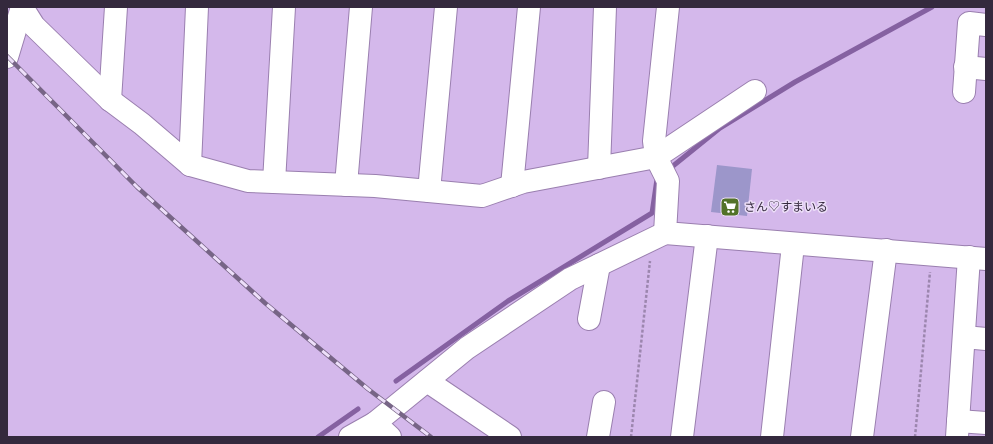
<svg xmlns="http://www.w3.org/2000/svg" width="993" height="444" viewBox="0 0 993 444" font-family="'DM Sans','Noto Sans JP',sans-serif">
<rect width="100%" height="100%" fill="#d4b8eb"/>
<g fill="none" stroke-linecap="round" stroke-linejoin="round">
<g stroke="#8561a1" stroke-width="5">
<polyline points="668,170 720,128 795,82 932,7"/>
<polyline points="396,381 508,301 652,213 657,179 658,177"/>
<polyline points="318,437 358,409"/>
</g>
</g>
<polygon fill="#9c96ca" points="717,165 752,169 747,216 711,212"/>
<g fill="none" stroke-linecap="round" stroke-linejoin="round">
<defs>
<g id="minor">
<polyline points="22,7 34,26 110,100 142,124 190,165 248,181 375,186 482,196 523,182 656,157 654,141 668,7"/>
<polyline points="7,57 22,7"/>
<polyline points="965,67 986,69"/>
<polyline points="755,91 656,157 668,181 665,233 986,259"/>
<polyline points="964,92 969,23 986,25"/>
<polyline points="110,100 116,7"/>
<polyline points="190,165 197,7"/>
<polyline points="599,168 605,7"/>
<polyline points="274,182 284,7"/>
<polyline points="346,185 361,7"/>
<polyline points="512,186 529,7"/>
<polyline points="429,191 446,7"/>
<polyline points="589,319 599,265"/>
<polyline points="964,337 986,339"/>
<polyline points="427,381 510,437"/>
<polyline points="958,421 986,423"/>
<polyline points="375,423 390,437"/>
<polyline points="350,437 375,423 467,348 570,279 665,233"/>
<polyline points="598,437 604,402"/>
<polyline points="682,437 707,236"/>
<polyline points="772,437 793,245"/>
<polyline points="862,437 886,250"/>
<polyline points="957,437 969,257"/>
</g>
</defs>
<use href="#minor" stroke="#9a7faf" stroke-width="24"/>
<g stroke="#9c86ae" stroke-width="2.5" stroke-dasharray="3 2" stroke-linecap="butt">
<polyline points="631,437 650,261"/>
<polyline points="915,437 930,272"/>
</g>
<use href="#minor" stroke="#fff" stroke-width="22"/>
<defs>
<polyline id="rail" points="7,56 137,187 265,303 368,389 431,437"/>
</defs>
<use href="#rail" stroke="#776586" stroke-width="4.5"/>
<use href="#rail" stroke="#eddff9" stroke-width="3" stroke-dasharray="9" stroke-linecap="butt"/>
</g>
<defs>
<symbol id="supermarket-square" viewBox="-11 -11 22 22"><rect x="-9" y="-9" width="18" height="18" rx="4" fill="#527228" stroke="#eddff9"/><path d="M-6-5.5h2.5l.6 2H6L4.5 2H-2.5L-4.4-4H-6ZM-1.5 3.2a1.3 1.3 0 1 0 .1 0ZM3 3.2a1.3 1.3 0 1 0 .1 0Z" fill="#fff"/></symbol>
</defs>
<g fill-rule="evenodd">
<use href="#supermarket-square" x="719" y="196" width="22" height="22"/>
</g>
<g text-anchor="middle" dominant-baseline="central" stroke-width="3" stroke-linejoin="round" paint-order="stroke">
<g font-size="12" fill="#34293d" stroke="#eddff9" text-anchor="start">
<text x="744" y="207">さん♡すまいる</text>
</g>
</g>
<rect width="993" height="444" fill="none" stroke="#34293d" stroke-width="16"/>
</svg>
